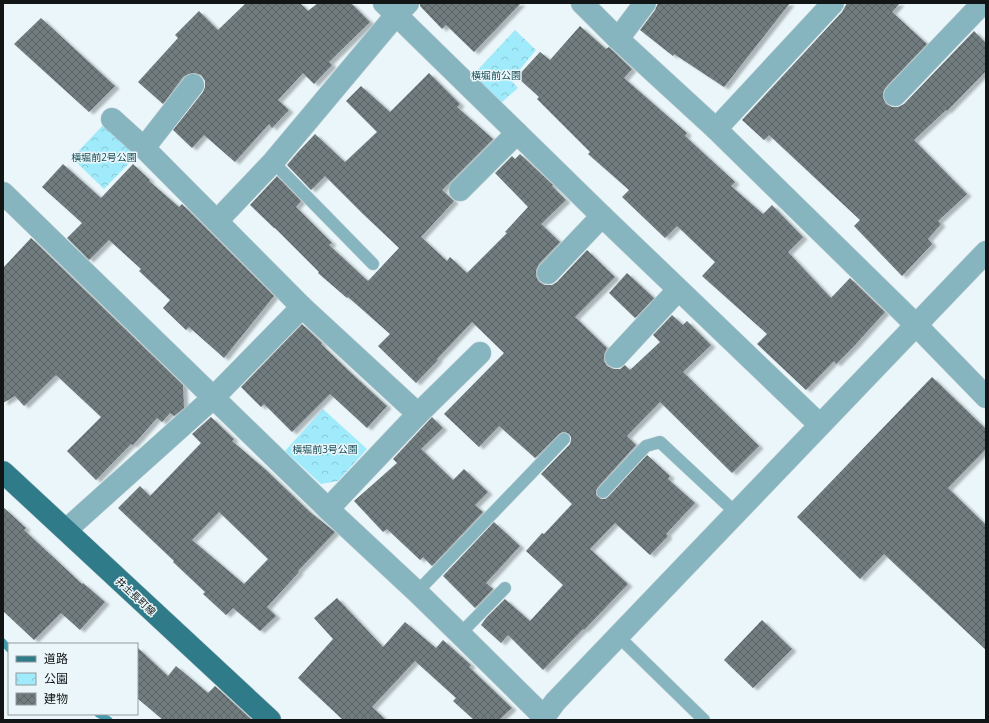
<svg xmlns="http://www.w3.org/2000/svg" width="989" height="723" viewBox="0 0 989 723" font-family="'Open Sans','Noto Sans JP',sans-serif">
<defs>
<pattern id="park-crowns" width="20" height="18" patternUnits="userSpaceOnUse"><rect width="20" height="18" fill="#a0ebfb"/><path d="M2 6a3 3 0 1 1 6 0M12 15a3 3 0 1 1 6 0" fill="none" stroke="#89c9d6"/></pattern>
<pattern id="building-cross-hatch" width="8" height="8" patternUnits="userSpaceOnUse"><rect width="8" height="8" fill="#717c7e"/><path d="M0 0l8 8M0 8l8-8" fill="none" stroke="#5b6466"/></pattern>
<filter id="shadow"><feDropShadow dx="4.5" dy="2.5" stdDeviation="1" flood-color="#0004"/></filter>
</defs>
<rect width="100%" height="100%" fill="#eaf6f9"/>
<g fill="url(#park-crowns)">
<polygon points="515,30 536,50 511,80 518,88 501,103 472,76"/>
<polygon points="104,124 137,155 104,189 72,158"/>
<polygon points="323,409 367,449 338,481 321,484 285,451"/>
</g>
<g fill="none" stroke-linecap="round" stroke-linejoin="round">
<g stroke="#469dae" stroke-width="7">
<polyline points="3,642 9,649"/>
<polyline points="98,714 109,720"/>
</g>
</g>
<g fill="url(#building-cross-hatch)" fill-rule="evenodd" filter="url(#shadow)">
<polygon points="246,3 300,3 308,11 318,3 351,3 370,22 329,62 332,65 314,84 303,73 278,100 289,110 272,128 269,124 235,162 204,135 192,148 173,130 203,92 205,87 205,81 201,75 195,73 188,74 183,77 163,104 138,82 178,38 175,35 199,11 218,30"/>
<polygon points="420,3 521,3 474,52 446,25 442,29 420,6"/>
<polygon points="658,3 790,3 724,87 674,54 673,56 640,30 655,10"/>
<polygon points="847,3 900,3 892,12 927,44 886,87 883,92 883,98 886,104 892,107 898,107 904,104 974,31 986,43 986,71 947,111 946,110 914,140 967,194 938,221 941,224 928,239 932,244 902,276 854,226 860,220 769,135 764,140 742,120 842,12"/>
<polygon points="41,18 115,86 89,112 14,44"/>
<polygon points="580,26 606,49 609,47 632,69 624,78 687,133 685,136 735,182 731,186 763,214 772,205 803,237 788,252 831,298 850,278 885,312 855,345 836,364 834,361 806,390 757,344 767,334 702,276 715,262 677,226 665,238 622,197 629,190 588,154 590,152 537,99 539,97 517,77 540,52 550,60"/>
<polygon points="429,73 460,104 457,107 493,139 442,190 454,201 421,237 447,261 450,257 467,273 507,233 505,232 528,207 495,173 512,156 515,159 520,154 553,185 552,186 566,200 541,224 560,242 539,264 536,270 536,276 539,282 545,285 552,285 557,282 587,250 615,277 575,317 607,348 604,355 604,361 607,366 614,369 620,369 625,365 630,370 660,342 653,335 672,315 683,325 687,321 711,345 683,372 759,446 732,473 660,402 627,436 636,445 598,487 596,491 596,495 598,497 601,499 605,499 608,497 647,455 670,476 668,479 695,503 666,534 668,536 650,555 615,523 590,549 628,584 584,630 583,629 543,670 508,635 501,643 481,625 486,618 505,599 530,621 563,585 526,551 542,533 544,534 572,504 541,474 570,444 571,440 571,437 569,434 565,432 562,432 559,434 535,458 499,426 479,447 444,414 504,353 472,322 437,359 438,360 416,383 378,346 390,334 348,297 347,298 318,273 319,272 275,228 274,228 250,205 277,176 301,201 296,207 332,243 329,245 368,281 399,248 362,213 325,176 311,190 287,165 298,152 315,134 345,162 377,132 346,101 361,86 390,112"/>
<polygon points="63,164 101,198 133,164 150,180 149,181 179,207 182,204 274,296 224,358 189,327 186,330 163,308 170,300 139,271 141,269 109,240 89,260 67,238 82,223 42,187"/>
<polygon points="31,238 183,385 184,408 174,416 170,413 162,422 157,418 133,445 131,444 96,480 67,451 101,417 56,375 24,406 15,396 3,403 3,268"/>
<polygon points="627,273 654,298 635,318 609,293"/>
<polygon points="302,324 322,343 321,344 349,371 387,406 367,428 330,394 292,432 264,404 261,407 241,387"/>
<polygon points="932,377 986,429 986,449 948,488 986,525 986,650 884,554 860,579 797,517"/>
<path d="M211,417L234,439L232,441L266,470L310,512L335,532L298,571L299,572L267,607L276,616L260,631L233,608L226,615L203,594L205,592L173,562L174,561L118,508L140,486L150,496L201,443L192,434ZM219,512L268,559L244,584L192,540Z"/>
<polygon points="432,417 443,428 421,449 453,480 464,469 488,492 475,505 483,512 432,566 423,557 420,560 387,529 383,532 354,501 397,463 393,459"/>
<polygon points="3,507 26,528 24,530 82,584 83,583 105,602 80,630 61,613 34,640 3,611"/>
<polygon points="494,522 520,546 486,583 493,589 475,608 443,576"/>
<polygon points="337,598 383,647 405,622 436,648 443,640 471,665 469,667 512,708 499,720 474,720 453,701 456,698 415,661 372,707 386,720 343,720 298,678 333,639 314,618"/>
<polygon points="762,620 792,649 753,688 724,660"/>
<polygon points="137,647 168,676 176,666 208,693 215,686 252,720 163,720 137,698"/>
</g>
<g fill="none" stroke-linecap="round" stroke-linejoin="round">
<defs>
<g id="service">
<polyline points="273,162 373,264"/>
<polyline points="603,492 646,446 660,442 736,513"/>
<polyline points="417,592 564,439"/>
<polyline points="460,634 505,588"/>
<polyline points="618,636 704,720"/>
</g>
<g id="minor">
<polyline points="384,3 602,216 820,425"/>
<polyline points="582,3 618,39 716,129 916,325 986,397"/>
<polyline points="618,39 645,3"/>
<polyline points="895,95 981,5"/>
<polyline points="112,119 144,148 302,307 418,414"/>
<polyline points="716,129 833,3"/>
<polyline points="144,148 193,85"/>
<polyline points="460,190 517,133"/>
<polyline points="3,193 328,509 417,592 460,634 544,717"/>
<polyline points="217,221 273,162 396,15 408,3"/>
<polyline points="548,273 602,216"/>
<polyline points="616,357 678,290"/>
<polyline points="328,509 418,414 480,353"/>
<polyline points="66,530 213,398 302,307"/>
</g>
<polyline id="tertiary" points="542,720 555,702 986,252"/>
<polyline id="primary" points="3,472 270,720"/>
</defs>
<use href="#service" stroke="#c7d2d5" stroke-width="13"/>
<use href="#minor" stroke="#c7d2d5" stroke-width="23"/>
<use href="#tertiary" stroke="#c7d2d5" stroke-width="23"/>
<use href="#primary" stroke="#c7d2d5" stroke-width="23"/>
<use href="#service" stroke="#87b5bf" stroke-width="12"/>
<use href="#minor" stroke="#87b5bf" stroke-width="22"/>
<use href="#tertiary" stroke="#87b5bf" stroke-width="22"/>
<use href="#primary" stroke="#2f7b8a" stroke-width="22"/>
</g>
<g text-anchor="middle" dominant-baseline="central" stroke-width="3" stroke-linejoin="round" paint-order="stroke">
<g font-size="10" fill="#194e58" stroke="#eaf6f9">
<text x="496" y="75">横堀前公園</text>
<text x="104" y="157">横堀前2号公園</text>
<text x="325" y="449">横堀前3号公園</text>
</g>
<g font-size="10" fill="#111516" stroke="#eaf6f9">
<text transform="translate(136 596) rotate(43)">井土長町線</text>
</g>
</g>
<rect width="989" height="723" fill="none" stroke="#111516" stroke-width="8"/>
<rect x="8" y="643" width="130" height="72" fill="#eaf6f9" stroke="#939c9e"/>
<rect x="16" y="656" width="20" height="6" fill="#2f7b8a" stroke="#939c9e"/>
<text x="44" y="663" font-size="12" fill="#111516">道路</text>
<rect x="16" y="673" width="20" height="12" fill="url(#park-crowns)" stroke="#939c9e"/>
<text x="44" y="683" font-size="12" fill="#111516">公園</text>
<rect x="16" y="693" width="20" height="12" fill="url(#building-cross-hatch)" stroke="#939c9e"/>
<text x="44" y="703" font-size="12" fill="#111516">建物</text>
</svg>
